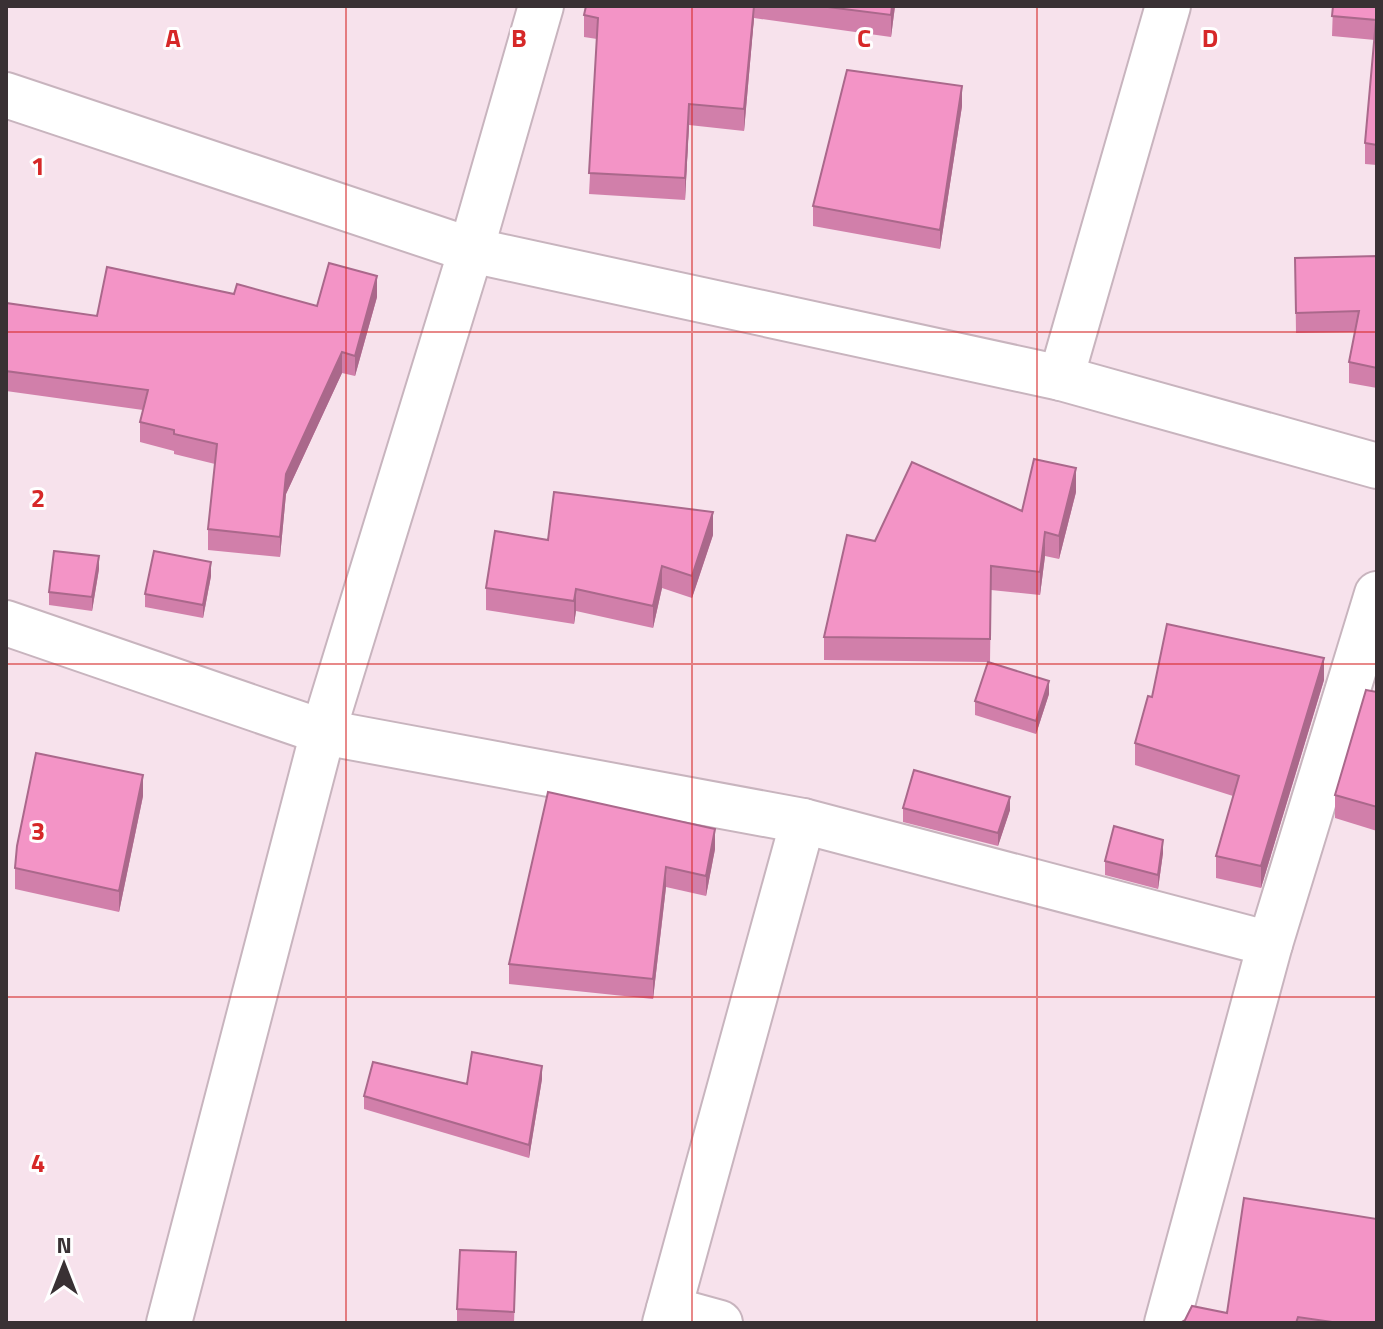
<svg xmlns="http://www.w3.org/2000/svg" width="1383" height="1329" viewBox="0 0 1383 1329" font-family="'Titillium Web',sans-serif">
<rect width="100%" height="100%" fill="#f7e2ec"/>
<g fill="none" stroke-linecap="round" stroke-linejoin="round">
<defs>
<g id="street">
<polyline points="1061,378 1168,6"/>
<polyline points="6,623 323,732 803,821 1270,944"/>
<polyline points="669,1309 720,1323"/>
<polyline points="169,1323 323,732 471,250 541,6"/>
<polyline points="665,1323 803,821"/>
<polyline points="1167,1323 1270,944 1377,594"/>
</g>
<polyline id="secondary" points="6,95 471,250 1061,378 1377,466"/>
</defs>
<use href="#street" stroke="#c8b4be" stroke-width="48"/>
<use href="#secondary" stroke="#c8b4be" stroke-width="48"/>
<use href="#street" stroke="#fff" stroke-width="44"/>
<use href="#secondary" stroke="#fff" stroke-width="44"/>
</g>
<g fill="#d17faa">
<polygon points="586,6 895,6 891,37 754,18 744,131 689,125 685,200 589,194 597,39 584,37 584,15"/>
<polygon points="1333,6 1377,6 1377,165 1365,164 1365,143 1375,40 1332,36"/>
<polygon points="962,106 940,249 813,226 813,206"/>
<polygon points="1377,256 1377,388 1349,383 1349,362 1355,332 1296,333 1295,258"/>
<polygon points="234,294 317,306 377,297 355,376 342,373 286,494 280,557 208,550 208,529 215,464 174,454 174,451 140,442 140,422 143,410 6,391 6,303 97,316"/>
<polygon points="1076,492 1059,559 1045,556 1040,595 991,590 990,662 1049,694 1036,734 975,715 975,701 988,662 824,660 824,637 875,541 1022,511"/>
<polygon points="713,535 692,598 662,588 653,628 576,611 574,624 486,610 486,588 548,540"/>
<polygon points="99,569 92,611 49,605 49,592"/>
<polygon points="211,576 203,618 145,607 145,594"/>
<polygon points="1324,680 1261,888 1216,878 1216,856 1233,796 1135,765 1135,743 1152,697"/>
<polygon points="1377,692 1377,831 1335,818 1335,795"/>
<polygon points="548,792 715,849 706,896 666,887 653,999 509,984 509,964"/>
<polygon points="143,796 119,912 15,889 15,868"/>
<polygon points="903,808 1010,810 998,846 903,822"/>
<polygon points="1163,853 1158,889 1105,875 1105,861"/>
<polygon points="542,1079 529,1158 364,1109 364,1096 467,1084"/>
<polygon points="1377,1219 1377,1323 1180,1323 1227,1313"/>
<polygon points="516,1265 514,1323 457,1323 457,1309"/>
</g>
<g fill="#aa688b">
<polygon points="754,6 754,18 744,131 744,109"/>
<polygon points="892,6 895,6 891,37 891,15"/>
<polygon points="962,86 962,106 940,249 940,230"/>
<polygon points="689,104 689,125 685,200 685,178"/>
<polygon points="377,276 377,297 355,376 355,356"/>
<polygon points="342,352 342,373 286,494 280,557 280,537 286,474"/>
<polygon points="1076,468 1076,492 1059,559 1059,536"/>
<polygon points="713,512 713,535 692,598 692,576"/>
<polygon points="1045,532 1045,556 1040,595 1040,572"/>
<polygon points="99,556 99,569 92,611 92,597"/>
<polygon points="211,562 211,576 203,618 203,605"/>
<polygon points="662,566 662,588 653,628 653,606"/>
<polygon points="576,589 576,611 574,624 574,601"/>
<polygon points="1324,658 1324,680 1261,888 1261,866"/>
<polygon points="1049,681 1049,694 1036,734 1036,721"/>
<polygon points="143,775 143,796 119,912 119,891"/>
<polygon points="1010,797 1010,810 998,846 998,833"/>
<polygon points="715,829 715,849 706,896 706,876"/>
<polygon points="1163,840 1163,853 1158,889 1158,875"/>
<polygon points="666,867 666,887 653,999 653,979"/>
<polygon points="542,1066 542,1079 529,1158 529,1145"/>
</g>
<g fill="#f394c6" stroke="#aa688b" stroke-width="2">
<polygon points="586,6 754,6 744,109 689,104 685,178 589,173 598,18 584,15"/>
<polygon points="820,6 892,6 891,15"/>
<polygon points="1333,6 1377,6 1377,145 1365,143 1376,20 1332,16"/>
<polygon points="847,70 962,86 940,230 813,206"/>
<polygon points="1377,256 1377,368 1349,362 1359,311 1296,313 1295,258"/>
<polygon points="329,263 377,276 355,356 342,352 286,474 280,537 208,529 217,444 174,434 174,430 140,422 148,390 6,371 6,303 97,316 107,267 234,294 237,284 317,306"/>
<polygon points="1034,459 1076,468 1059,536 1045,532 1040,572 991,566 990,639 824,637 847,535 875,541 912,462 1022,511"/>
<polygon points="554,492 713,512 692,576 662,566 653,606 576,589 574,601 486,588 495,531 548,540"/>
<polygon points="54,551 99,556 92,597 49,592"/>
<polygon points="154,551 211,562 203,605 145,594"/>
<polygon points="1167,624 1324,658 1261,866 1216,856 1239,776 1135,743 1148,696 1152,697"/>
<polygon points="988,662 1049,681 1036,721 975,701"/>
<polygon points="1366,690 1377,692 1377,807 1335,795"/>
<polygon points="36,753 143,775 119,891 15,868 17,846"/>
<polygon points="914,770 1010,797 998,833 903,808"/>
<polygon points="548,792 715,829 706,876 666,867 653,979 509,964"/>
<polygon points="1114,826 1163,840 1158,875 1105,861"/>
<polygon points="472,1052 542,1066 529,1145 364,1096 373,1062 467,1084"/>
<polygon points="1244,1198 1377,1219 1377,1323 1339,1323 1298,1317 1296,1323 1180,1323 1185,1320 1192,1306 1227,1313"/>
<polygon points="460,1250 516,1252 514,1312 457,1309"/>
</g>
<path fill="none" stroke="#d62828" stroke-width="2" stroke-opacity="0.55" d="M346,6V1323M692,6V1323M1037,6V1323M6,332H1377M6,664H1377M6,997H1377"/>
<g font-size="26" text-anchor="middle" font-weight="bold" fill="#d62828" stroke="#fff" stroke-width="6" stroke-linejoin="round" paint-order="stroke">
<text x="173" y="47">A</text>
<text x="519" y="47">B</text>
<text x="864" y="47">C</text>
<text x="1210" y="47">D</text>
<text x="38" y="175">1</text>
<text x="38" y="507">2</text>
<text x="38" y="840">3</text>
<text x="38" y="1172">4</text>
</g>
<rect width="1383" height="1329" fill="none" stroke="#393134" stroke-width="16"/>
<g transform="translate(64 1265)" stroke="#ffffff" stroke-width="6" paint-order="stroke">
<path d="M0-6L14 30L0 20L-14 30Z" fill="#393134"/>
<text y="-12" font-size="22" font-weight="bold" text-anchor="middle" fill="#393134">N</text>
</g>
</svg>
